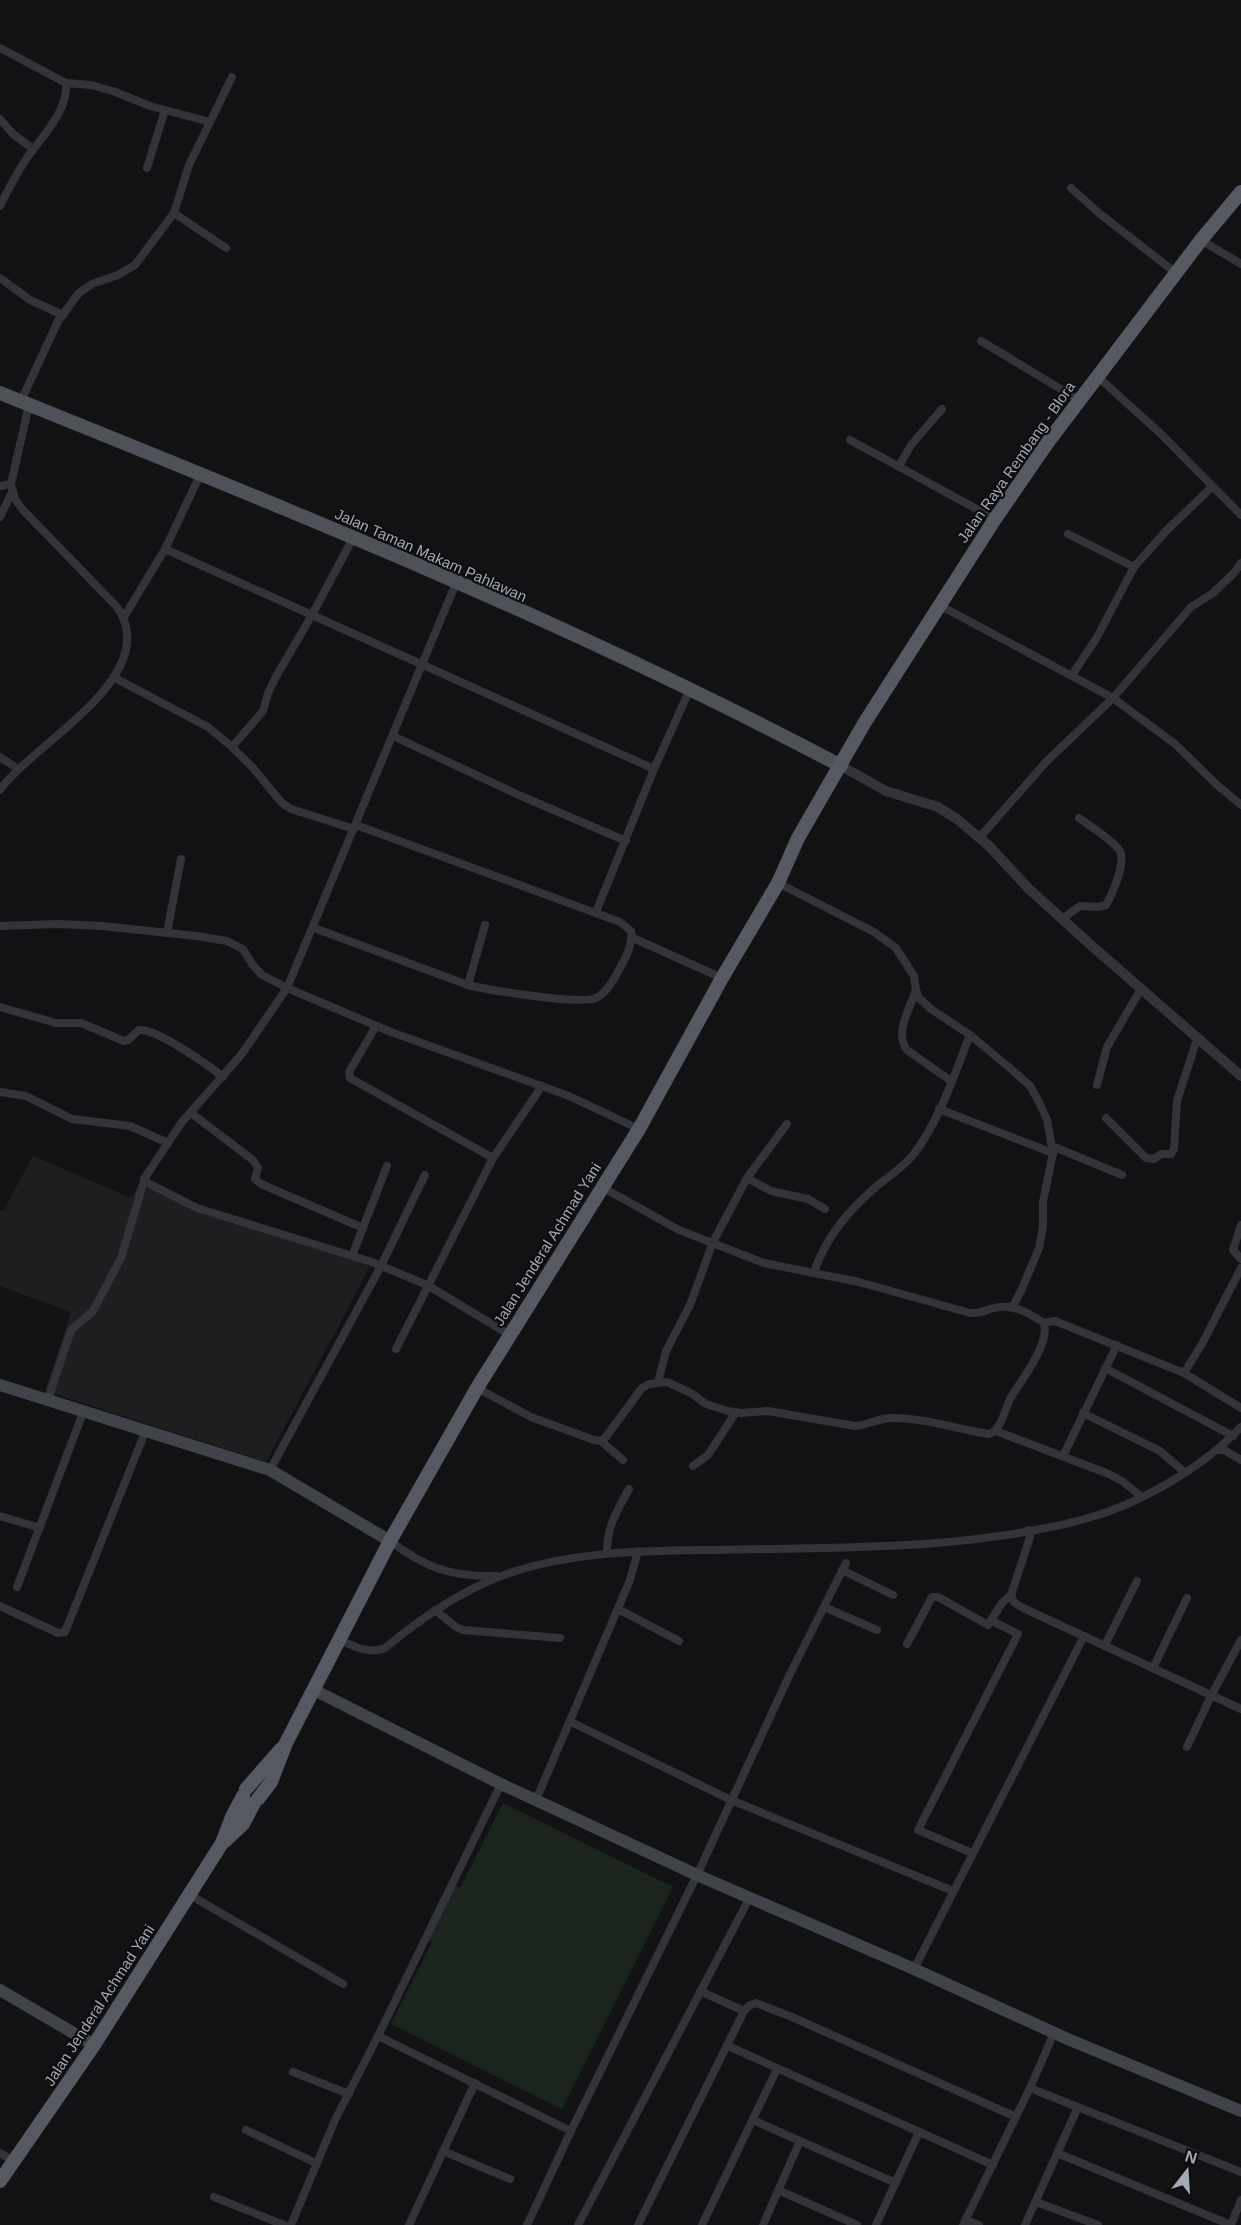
<svg xmlns="http://www.w3.org/2000/svg" width="1241" height="2225" viewBox="0 0 1241 2225" font-family="Arial,sans-serif">
<rect width="100%" height="100%" fill="#121214"/>
<polygon fill="#1e1e21" points="33,1156 131,1198 140,1182 197,1211 372,1263 266,1462 45,1391 71,1312 0,1286 0,1211 3,1211"/>
<polygon fill="#1c241e" points="503,1803 673,1887 562,2109 391,2024 432,1942 423,1937 450,1883 460,1888"/>
<g fill="none" stroke-linecap="round" stroke-linejoin="round">
<g stroke="#33343a" stroke-width="8">
<polyline points="0,48 66,83 91,85 113,91 150,106 210,122"/>
<polyline points="0,119 13,134 33,149"/>
<polyline points="147,168 165,110"/>
<polyline points="1071,188 1100,214 1176,273"/>
<path d="M0,206C7,192 14,178 23,164C38,139 68,115 66,83"/>
<polyline points="174,213 226,248"/>
<polyline points="1201,240 1241,264"/>
<polyline points="0,278 30,300 63,315"/>
<polyline points="981,341 1079,400"/>
<polyline points="1097,376 1160,433 1241,515"/>
<polyline points="21,401 58,321 79,293 92,284 118,275 135,265 174,213 189,165 232,77"/>
<polyline points="850,440 995,519"/>
<polyline points="899,466 911,445 942,409"/>
<polyline points="0,486 11,484"/>
<polyline points="0,517 12,492"/>
<polyline points="1068,534 1134,567"/>
<polyline points="165,549 312,615 353,538"/>
<polyline points="456,583 287,988 241,1055 182,1122 144,1179 144,1181 197,1208 372,1262 427,1285 510,1335"/>
<polyline points="939,605 1113,698 1175,744 1216,784 1241,805"/>
<polyline points="124,617 165,549 201,473"/>
<polyline points="1072,675 1096,639 1134,567 1167,530 1212,487"/>
<polyline points="113,677 208,727 232,747 253,768 282,803 291,809 354,829"/>
<polyline points="393,736 521,796 626,841"/>
<polyline points="232,747 263,711 268,693 277,675 312,615 654,769"/>
<polyline points="0,757 18,769"/>
<path d="M0,790C33,743 165,676 117,607L23,510L15,499L11,484L29,405"/>
<polyline points="980,837 1046,762 1113,698 1191,607 1213,593 1234,573 1241,563"/>
<polyline points="778,883 874,932 896,948 914,976 916,990 919,998 931,1009 970,1035 1011,1069 1030,1086 1039,1102 1047,1120 1053,1153 1043,1202 1043,1226 1039,1248 1021,1291 1013,1306"/>
<polyline points="596,912 654,769 690,689"/>
<path d="M1062,919L1080,906L1098,907L1106,905C1112,895 1126,863 1120,851C1114,841 1090,826 1079,818"/>
<polyline points="0,926 57,924 102,926 197,936 227,941 243,949 252,964 262,975 287,988 391,1032 569,1096 639,1129"/>
<path d="M314,928L468,985C488,990 581,1005 596,998C608,992 615,977 621,966C627,956 633,943 631,931L620,922L356,825"/>
<polyline points="167,933 181,859"/>
<polyline points="633,938 722,978"/>
<polyline points="468,985 485,925"/>
<path d="M916,990C910,1008 894,1034 907,1050L951,1081"/>
<path d="M0,1007L56,1023H81L124,1041L128,1040L139,1030C156,1028 208,1065 223,1077"/>
<polyline points="376,1026 349,1072 350,1078 493,1158"/>
<polyline points="1097,1085 1107,1047 1141,989"/>
<polyline points="0,1092 26,1096 72,1119 130,1126 168,1143"/>
<polyline points="939,1109 1053,1153"/>
<polyline points="191,1113 253,1160 258,1168 255,1179 261,1184 363,1228"/>
<polyline points="1106,1118 1146,1158 1154,1159 1161,1154 1171,1154 1174,1149 1177,1101 1197,1039"/>
<polyline points="1052,1146 1122,1175"/>
<polyline points="747,1178 771,1191 808,1199 825,1209"/>
<polyline points="1241,1225 1233,1250 1241,1259"/>
<polyline points="352,1256 387,1166"/>
<path d="M814,1272C827,1235 849,1210 878,1185C890,1176 904,1166 913,1155C940,1120 954,1075 970,1035"/>
<polyline points="1044,1323 1055,1321 1184,1373 1241,1408"/>
<polyline points="396,1349 493,1158 542,1086"/>
<polyline points="1105,1368 1233,1436"/>
<polyline points="1184,1373 1202,1344 1241,1268"/>
<polyline points="658,1382 666,1351 690,1305 713,1242 747,1178 787,1124"/>
<path d="M477,1388L531,1417L594,1440L601,1441L605,1438L642,1388L649,1384L667,1382L691,1393L706,1404L728,1411L741,1413L768,1411L855,1426C868,1425 879,1418 892,1418C925,1418 957,1429 989,1434C1001,1431 1005,1409 1010,1399C1021,1380 1050,1345 1044,1323C1029,1313 1013,1303 994,1308C986,1310 979,1314 970,1313L859,1282L764,1263L679,1230L602,1187"/>
<polyline points="48,1399 71,1330 93,1311 121,1258 144,1181"/>
<polyline points="1083,1413 1160,1451 1184,1472"/>
<polyline points="996,1431 1109,1474 1122,1481 1142,1497"/>
<polyline points="601,1441 623,1460"/>
<polyline points="1218,1450 1224,1450 1241,1460"/>
<polyline points="1063,1456 1117,1345"/>
<polyline points="693,1466 708,1455 736,1412"/>
<polyline points="270,1470 381,1266 425,1175"/>
<polyline points="0,1516 40,1528"/>
<polyline points="1028,1530 1030,1537 1011,1595 1014,1602 1021,1607 1241,1709"/>
<path d="M390,1541C426,1568 451,1577 496,1576"/>
<path d="M607,1552C607,1526 617,1511 629,1489"/>
<polyline points="842,1570 893,1595"/>
<polyline points="17,1587 84,1410"/>
<polyline points="0,1606 58,1633 65,1632 146,1430"/>
<polyline points="824,1607 877,1630"/>
<polyline points="618,1609 679,1641"/>
<polyline points="435,1610 456,1627 463,1630 560,1638"/>
<path d="M340,1640C354,1646 369,1655 385,1648C420,1619 457,1593 501,1576C569,1551 641,1551 713,1550C836,1547 965,1551 1085,1519C1140,1504 1202,1468 1241,1427"/>
<polyline points="907,1644 932,1597 938,1597 988,1625 1002,1603 1011,1595"/>
<polyline points="1105,1645 1137,1581"/>
<polyline points="1153,1668 1187,1598"/>
<polyline points="571,1722 731,1800 953,1891"/>
<polyline points="1187,1747 1211,1696 1241,1640"/>
<polyline points="501,1784 378,2036 571,2131 697,1875 790,1674 846,1563"/>
<polyline points="536,1800 630,1580 638,1551"/>
<polyline points="972,1853 918,1830 1018,1634 996,1623"/>
<polyline points="190,1895 343,1984"/>
<polyline points="914,1969 1084,1636"/>
<polyline points="700,1991 744,2011"/>
<polyline points="728,2046 993,2165"/>
<polyline points="293,2072 349,2094"/>
<polyline points="1030,2088 1241,2172"/>
<polyline points="753,2120 800,2141 763,2225"/>
<polyline points="246,2130 316,2163"/>
<polyline points="800,2141 896,2183"/>
<polyline points="443,2151 510,2179"/>
<polyline points="0,2153 15,2162"/>
<polyline points="1057,2153 1231,2225"/>
<polyline points="778,2190 857,2225"/>
<polyline points="214,2197 284,2225"/>
<polyline points="1036,2202 1098,2225"/>
<polyline points="966,2220 979,2225"/>
<polyline points="291,2225 335,2120 378,2036"/>
<polyline points="409,2225 475,2083"/>
<polyline points="527,2225 571,2131"/>
<polyline points="578,2225 750,1897"/>
<polyline points="638,2225 744,2011 750,2005 756,2003 792,2017 1016,2117"/>
<polyline points="702,2225 777,2069"/>
<polyline points="876,2225 919,2132"/>
<polyline points="963,2225 1030,2088 1054,2033"/>
<polyline points="1025,2225 1078,2107"/>
<polyline points="1231,2225 1241,2200"/>
</g>
<polyline stroke="#33343a" stroke-width="10" points="841,766 886,791 938,807 957,819 989,846 1029,889 1092,946 1241,1076"/>
<g stroke="#41434a" stroke-width="12">
<polyline points="0,1385 270,1470 390,1541"/>
<polyline points="314,1690 501,1784 697,1875 914,1969 1070,2040 1241,2111"/>
<polyline points="0,1990 94,2045"/>
</g>
<path stroke="#4f5159" stroke-width="14" d="M0,393C284,507 570,622 841,766"/>
<g stroke="#575962" stroke-width="14">
<polyline points="246,1789 281,1749"/>
<polyline points="258,1799 271,1782 286,1743 390,1541 477,1388 639,1129 722,978 778,883 798,838 865,722 995,519 1048,442 1201,240 1241,192"/>
<polyline points="225,1841 243,1824 254,1803"/>
<polyline points="0,2181 94,2045 222,1843 232,1817 243,1796"/>
</g>
</g>
<g text-anchor="middle" dominant-baseline="central" stroke-width="4.5" stroke-linejoin="round" paint-order="stroke">
<g font-size="15" fill="#a3a8b6" stroke="#0e0d0f">
<text transform="translate(1016 462) rotate(-55)">Jalan Raya Rembang - Blora</text>
<text transform="translate(431 555) rotate(24)">Jalan Taman Makam Pahlawan</text>
<text transform="translate(547 1244) rotate(-58)">Jalan Jenderal Achmad Yani</text>
<text transform="translate(99 2005) rotate(-57)">Jalan Jenderal Achmad Yani</text>
</g>
</g>
<g transform="translate(1187 2171) rotate(17)" stroke="#0e0d0f" stroke-width="4.5" paint-order="stroke">
<path d="M0-4.5L10 22L0 15L-10 22Z" fill="#a3a8b6"/>
<text y="-9" font-size="16" font-weight="bold" text-anchor="middle" fill="#a3a8b6">N</text>
</g>
</svg>
